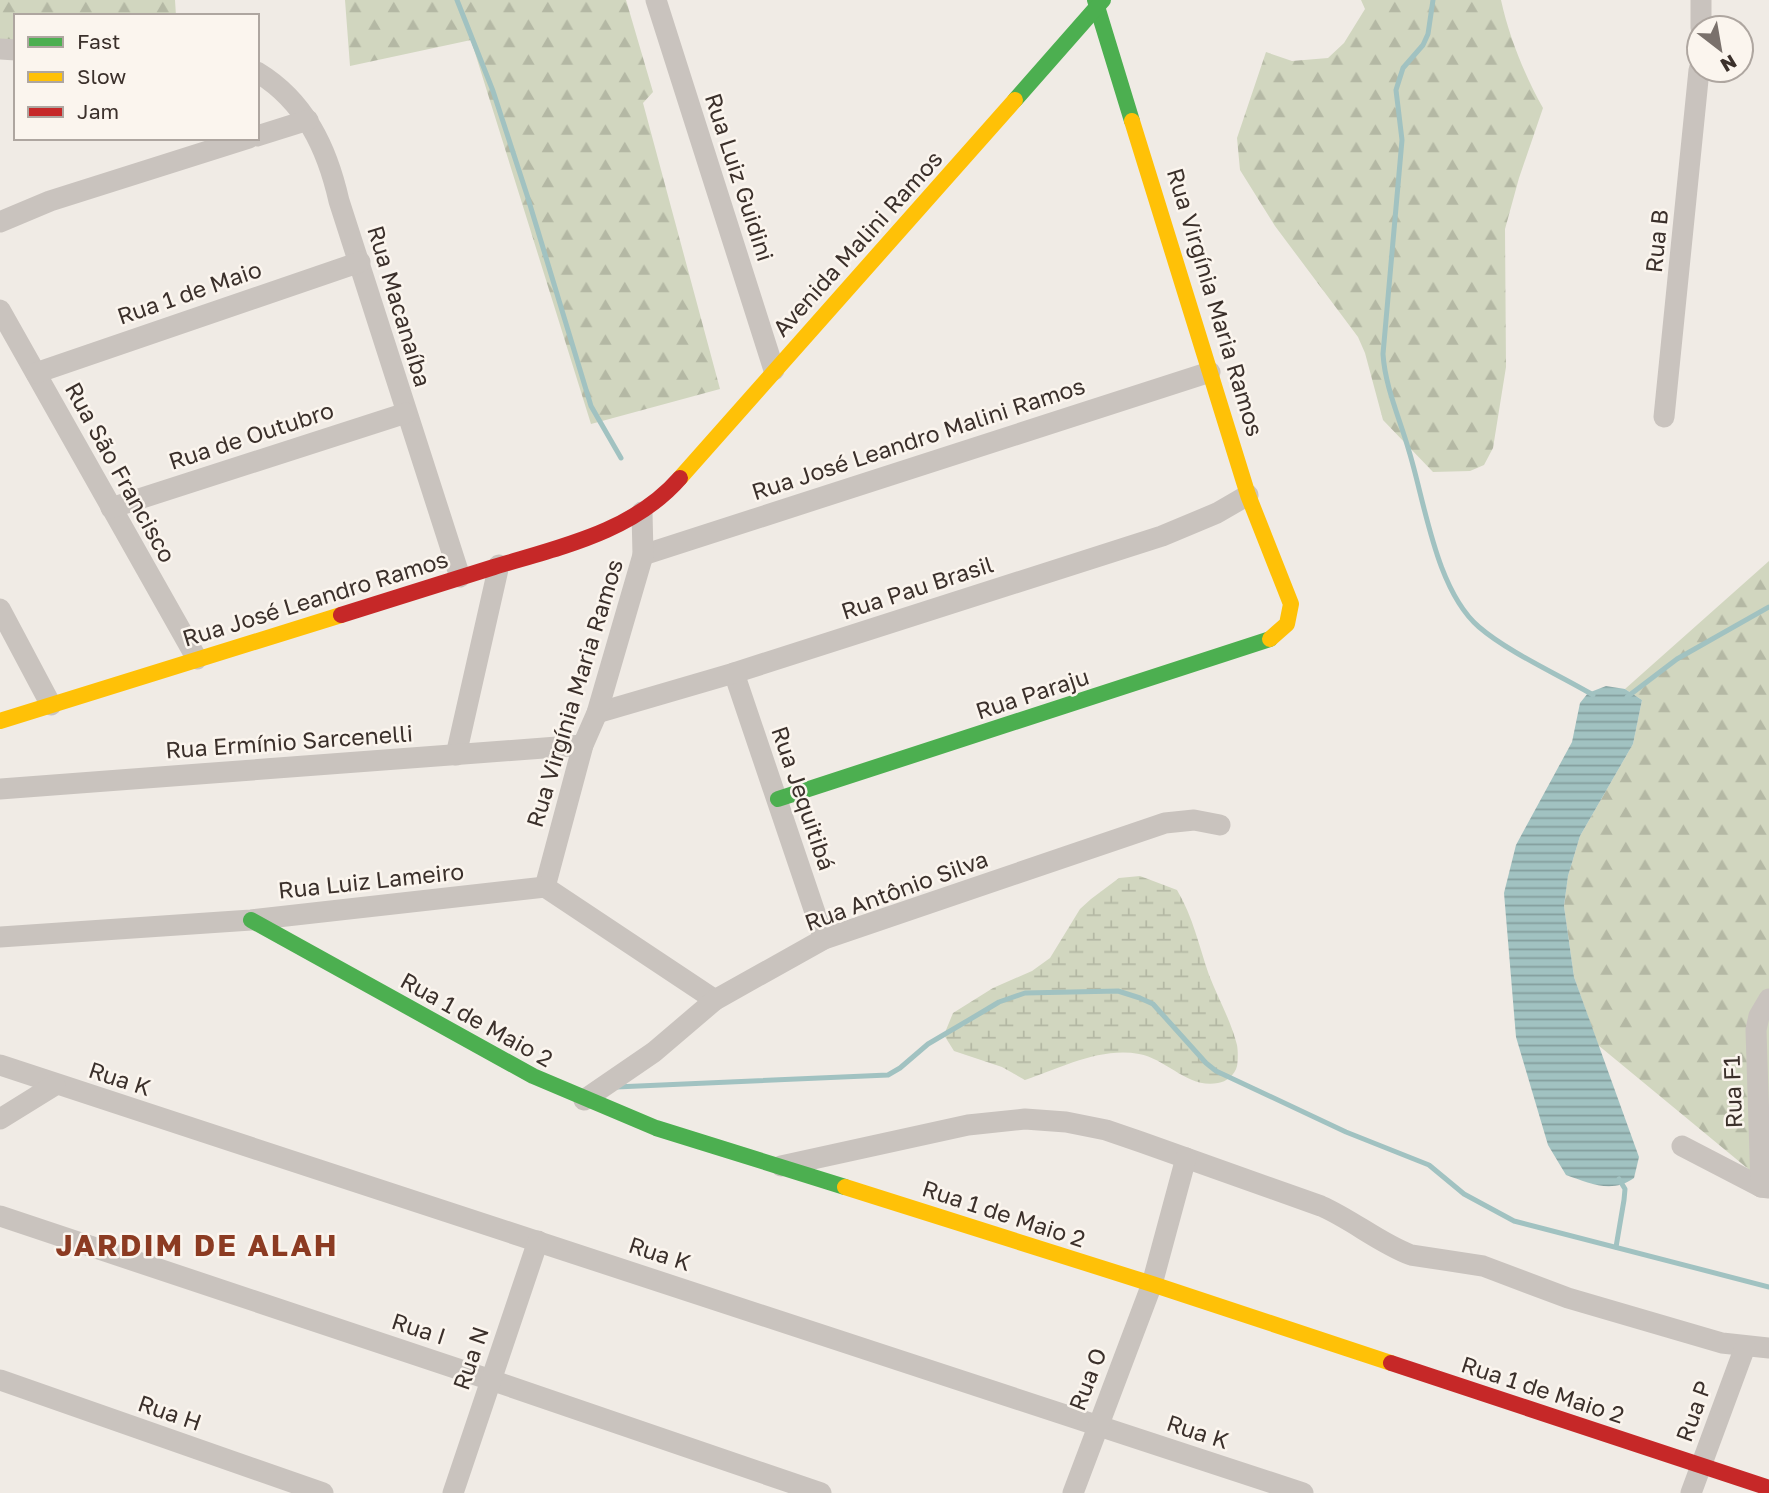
<svg xmlns="http://www.w3.org/2000/svg" width="1769" height="1493" viewBox="0 0 1769 1493" font-family="'Golos Text',sans-serif">
<defs>
<pattern id="forest-firs" width="22" height="20" patternUnits="userSpaceOnUse" patternTransform="scale(1.75)"><rect width="22" height="20" fill="#d1d6bf"/><path d="M5 1l3.5 6h-7zM16 11l3.5 6h-7z" fill="#b4b8a4"/></pattern>
<pattern id="wetland-marsh" width="20" height="14" patternUnits="userSpaceOnUse" patternTransform="scale(1.75)"><rect width="20" height="14" fill="#d1d6bf"/><path d="M1 5h8M5 5V1M11 12h8M15 12V8" fill="none" stroke="#b4b8a4"/></pattern>
<pattern id="water-rules" width="6" height="5" patternUnits="userSpaceOnUse" patternTransform="scale(1.75)"><rect width="6" height="5" fill="#a1c2c1"/><path d="M0 2.5h6" fill="none" stroke="#849e9d"/></pattern>
</defs>
<rect width="100%" height="100%" fill="#f0ebe5"/>
<g fill="url(#forest-firs)">
<polygon points="0,0 175,0 176,16 16,16 16,42 0,43"/>
<polygon points="345,0 626,0 653,92 643,103 720,389 591,424 471,40 350,66"/>
<path d="M1361,0H1501C1509,37 1525,76 1543,108L1519,178L1505,229L1506,367L1493,448L1484,465L1470,471L1433,472L1383,420L1365,353L1358,337L1275,226L1240,170L1237,138L1266,52L1292,61L1328,58L1344,43L1365,9Z"/>
<polygon points="1769,561 1769,1181 1758,1177 1598,1045 1574,977 1564,906 1568,876 1580,836 1633,744 1642,700 1625,689"/>
</g>
<path fill="url(#wetland-marsh)" d="M1140,876L1177,890C1193,917 1199,946 1209,975C1218,998 1231,1021 1237,1045C1238,1050 1238,1061 1237,1066C1235,1075 1226,1082 1218,1083C1188,1089 1167,1059 1139,1054C1100,1047 1061,1068 1025,1080L1002,1067L954,1051L944,1035L953,1013L993,988L1032,971L1050,958L1080,909L1091,899L1119,878Z"/>
<path fill="url(#water-rules)" d="M1606,686L1625,689L1642,700L1633,744L1580,836L1568,876L1564,906L1574,977L1639,1157L1634,1178C1612,1194 1589,1183 1566,1175L1548,1145L1516,1037L1504,893L1516,845L1572,742L1580,703L1588,693Z"/>
<g fill="none" stroke-linecap="round" stroke-linejoin="round">
<g stroke="#a1c2c1" stroke-width="5">
<polyline points="457,0 493,91 527,195 591,406 621,458"/>
<path d="M1433,0L1428,34L1423,45L1403,68L1396,90L1402,140L1383,354C1385,387 1400,419 1409,451C1425,503 1436,590 1479,627C1508,652 1559,675 1593,695"/>
<polyline points="1627,697 1677,659 1769,607"/>
<polyline points="616,1087 888,1075 900,1068 928,1044 984,1011 999,1002 1025,993 1118,991 1140,998 1153,1004 1206,1063 1216,1071 1346,1132 1429,1165 1464,1194 1514,1221 1769,1287"/>
<polyline points="1616,1247 1624,1200 1625,1189 1619,1179"/>
</g>
<g stroke="#c9c3be" stroke-width="21">
<polyline points="656,0 774,370"/>
<polyline points="1701,0 1701,28"/>
<polyline points="0,49 16,50"/>
<path d="M257,72C305,101 327,148 339,201L460,577"/>
<polyline points="257,136 308,120"/>
<polyline points="0,222 50,201 249,138"/>
<polyline points="0,310 197,659"/>
<polyline points="36,373 360,262"/>
<polyline points="1664,417 1699,70"/>
<polyline points="111,508 406,413"/>
<polyline points="643,555 1210,372"/>
<polyline points="0,609 51,705"/>
<polyline points="734,673 824,939"/>
<polyline points="597,713 734,673 1162,536 1217,513 1248,495"/>
<polyline points="456,755 499,565"/>
<polyline points="0,789 583,745"/>
<polyline points="545,887 583,745 597,713 643,555 642,512"/>
<polyline points="0,937 251,920 545,887 715,1000"/>
<polyline points="0,1065 1303,1493"/>
<polyline points="584,1100 654,1052 715,1000 824,939 1165,823 1194,820 1220,825"/>
<polyline points="0,1119 55,1085"/>
<polyline points="1682,1146 1761,1187 1769,1188"/>
<path d="M781,1166L968,1125L1025,1119L1066,1122L1106,1130L1141,1142L1321,1206C1353,1220 1379,1243 1411,1255L1483,1266L1568,1298L1722,1343L1769,1348"/>
<polyline points="1761,1187 1756,1030 1759,1016 1769,999"/>
<polyline points="0,1216 491,1380 821,1493"/>
<polyline points="0,1380 323,1493"/>
<polyline points="453,1493 538,1241"/>
<polyline points="1073,1493 1152,1284 1186,1158"/>
<polyline points="1691,1493 1745,1347"/>
</g>
<g stroke="#4caf50" stroke-width="16">
<polyline points="1095,0 1132,121"/>
<polyline points="1015,100 1103,0"/>
<polyline points="778,799 1270,639"/>
<polyline points="251,920 533,1076 656,1128 845,1187"/>
</g>
<g stroke="#ffc107" stroke-width="16">
<polyline points="1132,121 1248,495 1291,604 1287,624 1270,639"/>
<polyline points="680,478 1015,100"/>
<polyline points="0,721 341,615"/>
<polyline points="845,1187 1152,1284 1391,1363"/>
</g>
<g stroke="#c62828" stroke-width="16">
<path d="M341,615C392,599 443,583 494,567C560,547 633,532 680,478"/>
<polyline points="1391,1363 1769,1488"/>
</g>
</g>
<g text-anchor="middle" dominant-baseline="central" stroke-width="5" stroke-linejoin="round" paint-order="stroke">
<g font-size="23" fill="#3b302b" stroke="#fbf5ee">
<text transform="translate(740 177) rotate(72)">Rua Luiz Guidini</text>
<text transform="translate(1656 241) rotate(-84)">Rua B</text>
<text transform="translate(857 243) rotate(-48)">Avenida Malini Ramos</text>
<text transform="translate(189 292) rotate(-19)">Rua 1 de Maio</text>
<text transform="translate(1216 302) rotate(73)">Rua Virgínia Maria Ramos</text>
<text transform="translate(400 306) rotate(73)">Rua Macanaíba</text>
<text transform="translate(251 435) rotate(-18)">Rua de Outubro</text>
<text transform="translate(918 438) rotate(-18)">Rua José Leandro Malini Ramos</text>
<text transform="translate(121 472) rotate(61)">Rua São Francisco</text>
<text transform="translate(917 587) rotate(-18)">Rua Pau Brasil</text>
<text transform="translate(315 598) rotate(-17)">Rua José Leandro Ramos</text>
<text transform="translate(574 693) rotate(-73)">Rua Virgínia Maria Ramos</text>
<text transform="translate(1032 693) rotate(-18)">Rua Paraju</text>
<text transform="translate(289 741) rotate(-4)">Rua Ermínio Sarcenelli</text>
<text transform="translate(804 798) rotate(71)">Rua Jequitibá</text>
<text transform="translate(371 880) rotate(-6)">Rua Luiz Lameiro</text>
<text transform="translate(896 890) rotate(-20)">Rua Antônio Silva</text>
<text transform="translate(477 1019) rotate(29)">Rua 1 de Maio 2</text>
<text transform="translate(120 1078) rotate(18)">Rua K</text>
<text transform="translate(1732 1092) rotate(-92)">Rua F1</text>
<text transform="translate(1004 1213) rotate(18)">Rua 1 de Maio 2</text>
<text transform="translate(660 1253) rotate(18)">Rua K</text>
<text transform="translate(419 1328) rotate(18)">Rua I</text>
<text transform="translate(470 1358) rotate(-71)">Rua N</text>
<text transform="translate(1087 1379) rotate(-69)">Rua O</text>
<text transform="translate(1543 1389) rotate(18)">Rua 1 de Maio 2</text>
<text transform="translate(1693 1411) rotate(-70)">Rua P</text>
<text transform="translate(170 1412) rotate(19)">Rua H</text>
<text transform="translate(1198 1431) rotate(18)">Rua K</text>
</g>
<g font-size="30" font-weight="bold" letter-spacing="2" fill="#8c3b22" stroke="#fbf5ee">
<text x="197" y="1245">JARDIM DE ALAH</text>
</g>
</g>
<rect x="14" y="14" width="245" height="126" fill="#fbf5ee" stroke="#aea6a0" stroke-width="2"/>
<rect x="28" y="37" width="35" height="10" fill="#4caf50" stroke="#aea6a0" stroke-width="2"/>
<text x="77" y="49" font-size="21" fill="#3b302b">Fast</text>
<rect x="28" y="72" width="35" height="10" fill="#ffc107" stroke="#aea6a0" stroke-width="2"/>
<text x="77" y="84" font-size="21" fill="#3b302b">Slow</text>
<rect x="28" y="107" width="35" height="10" fill="#c62828" stroke="#aea6a0" stroke-width="2"/>
<text x="77" y="119" font-size="21" fill="#3b302b">Jam</text>
<g transform="translate(1720 49) rotate(149)"><circle r="33" fill="#fbf5ee" stroke="#aea6a0" stroke-width="2"/>
<path d="M0-5L12 26L0 18L-12 26Z" fill="#7a716c"/>
<text y="-10" font-size="19" font-weight="bold" text-anchor="middle" fill="#3b302b">N</text>
</g>
</svg>
